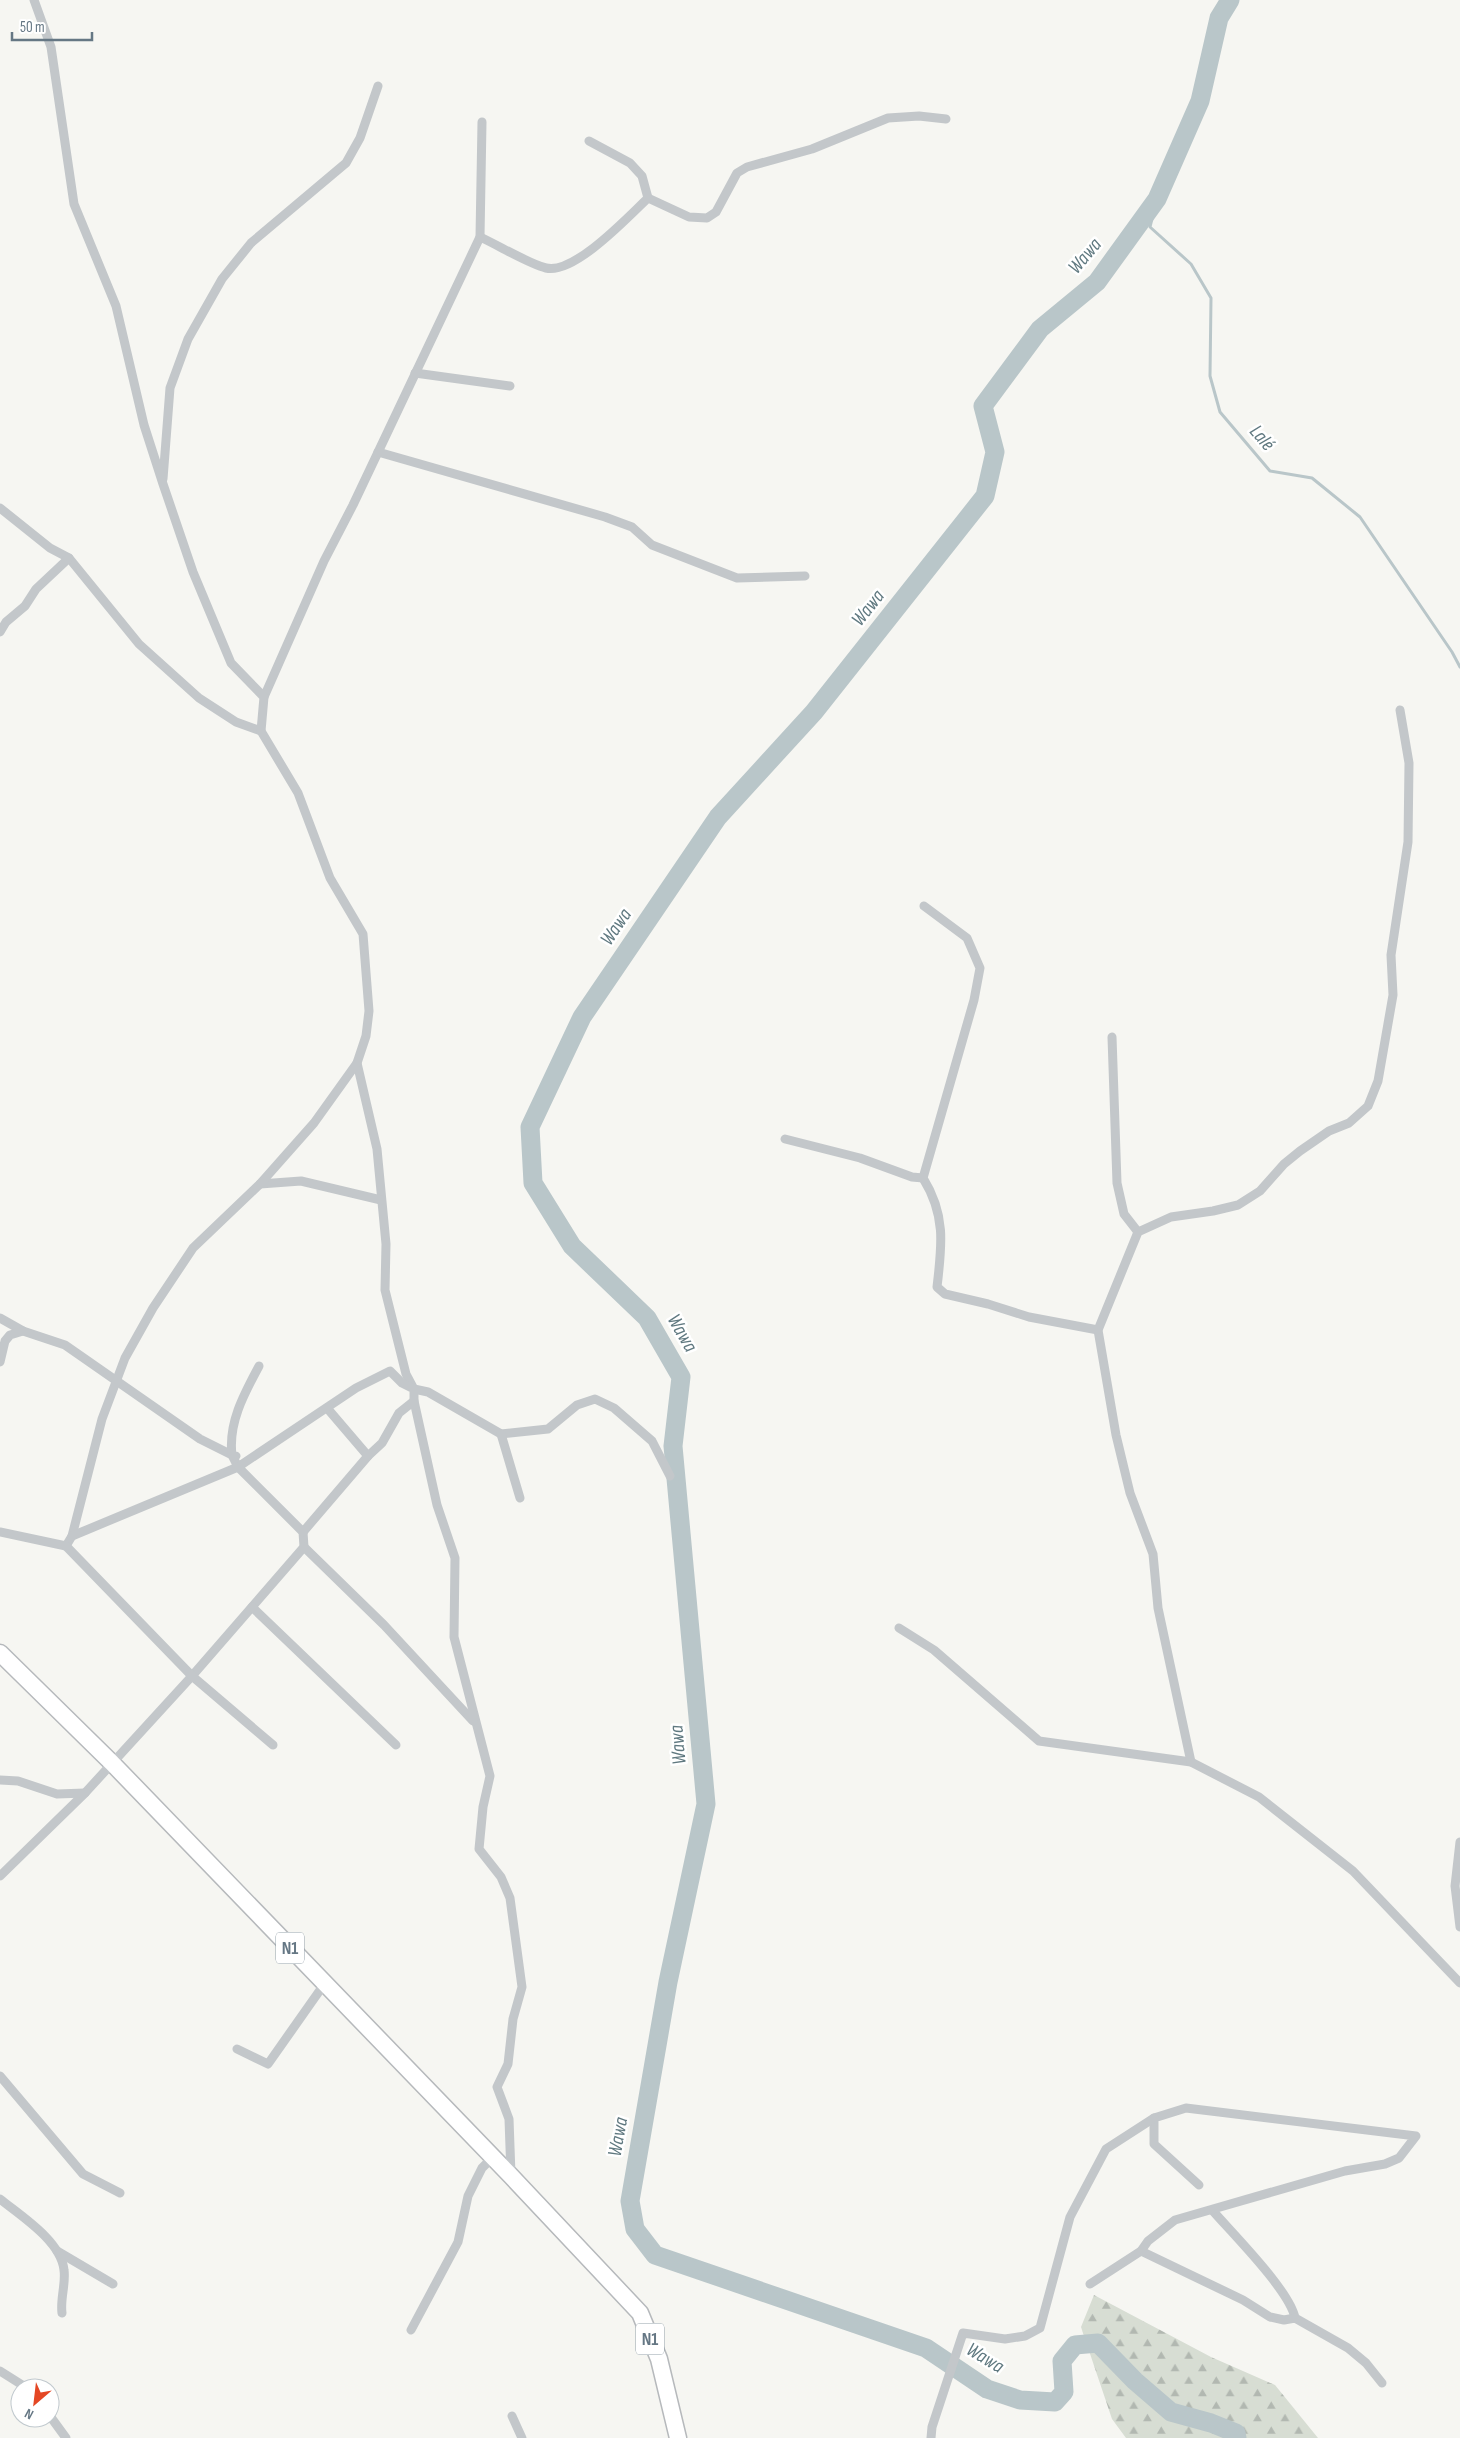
<svg xmlns="http://www.w3.org/2000/svg" width="1460" height="2438" viewBox="0 0 1460 2438" font-family="'Sofia Sans Condensed',sans-serif">
<defs>
<pattern id="forest-firs" width="22" height="20" patternUnits="userSpaceOnUse" patternTransform="scale(1.25)"><rect width="22" height="20" fill="#d7ddd3"/><path d="M5 1l3.5 6h-7zM16 11l3.5 6h-7z" fill="#b2b8b1"/></pattern>
</defs>
<rect width="100%" height="100%" fill="#f6f6f2"/>
<polygon fill="url(#forest-firs)" points="1094,2295 1211,2357 1275,2385 1318,2438 1126,2438 1112,2419 1081,2327"/>
<g fill="none" stroke-linecap="round" stroke-linejoin="round">
<polyline stroke="#b9c6c9" stroke-width="3" points="1157,199 1150,227 1191,264 1211,298 1210,376 1220,412 1270,471 1312,478 1360,517 1452,652 1460,667"/>
<polyline stroke="#b9c6c9" stroke-width="19" points="1230,0 1219,18 1200,101 1157,199 1097,282 1040,329 983,406 995,452 985,496 814,712 718,817 582,1017 530,1127 533,1183 572,1246 647,1318 681,1377 673,1446 706,1804 668,1982 630,2201 635,2229 655,2255 926,2348 987,2389 1020,2400 1055,2402 1064,2392 1062,2361 1075,2345 1098,2343 1135,2381 1171,2412 1211,2423 1236,2433 1237,2438"/>
<defs>
<polyline id="highway" points="0,1653 112,1763 511,2176 640,2313 659,2359 678,2438"/>
</defs>
<use href="#highway" stroke="#b6b9bc" stroke-width="19"/>
<g stroke="#c3c7ca" stroke-width="9">
<polyline points="648,198 689,217 707,218 716,212 737,173 747,167 812,149 888,118 919,116 946,119"/>
<path d="M480,237C498,245 529,264 546,268C574,275 629,216 648,198L642,176L630,163L589,141"/>
<polyline points="415,373 510,386"/>
<polyline points="378,452 605,517 632,527 652,545 737,578 805,576"/>
<polyline points="163,479 170,388 188,339 222,279 251,243 346,163 360,138 378,86"/>
<polyline points="0,508 50,548 69,558 139,644 199,698 236,722 261,731"/>
<polyline points="0,632 6,622 25,606 36,589 69,558"/>
<polyline points="264,697 324,561 353,505 480,237 482,122"/>
<path d="M924,906L967,938L980,968L974,1000L923,1178C946,1215 942,1245 937,1287L945,1294L988,1304L1029,1317L1098,1330"/>
<polyline points="1112,1037 1117,1183 1124,1214 1138,1232"/>
<polyline points="357,1063 377,1149 386,1244 385,1290 406,1374 414,1389 428,1392 501,1434 548,1429 577,1405 595,1399 614,1408 652,1441 670,1476"/>
<polyline points="785,1139 860,1158 912,1177 923,1178"/>
<polyline points="260,1184 301,1181 381,1200"/>
<polyline points="0,1318 23,1331"/>
<polyline points="0,1362 5,1341 10,1335 23,1331 65,1345 200,1439 232,1455 238,1467 303,1532 304,1547 192,1676 85,1793 0,1876"/>
<polyline points="327,1408 368,1456"/>
<polyline points="501,1434 520,1498"/>
<path d="M236,1456L232,1455C228,1423 244,1394 259,1366"/>
<polyline points="0,1532 66,1546 72,1536 102,1419 125,1358 153,1308 193,1248 260,1184 314,1123 357,1063 366,1036 369,1011 363,934 330,878 298,793 261,731 264,697 231,663 193,572 163,484 144,425 116,306 74,204 51,47 34,0"/>
<polyline points="303,1532 368,1456 382,1443 399,1413 414,1401"/>
<polyline points="72,1536 238,1467 356,1388 390,1371 402,1383 414,1389 414,1401 437,1505 455,1558 454,1637 490,1776 483,1807 479,1849 501,1877 510,1898 522,1987 513,2019 508,2064 497,2087 509,2119 511,2175"/>
<polyline points="66,1546 192,1676 273,1745"/>
<polyline points="304,1547 384,1625 473,1721"/>
<polyline points="252,1607 396,1745"/>
<polyline points="899,1628 934,1650 1039,1741 1191,1762 1259,1797 1353,1871 1460,1983"/>
<polyline points="1191,1762 1158,1608 1153,1554 1130,1493 1116,1435 1098,1330 1138,1232 1171,1217 1213,1211 1238,1205 1260,1191 1284,1164 1300,1151 1329,1131 1349,1123 1368,1106 1378,1081 1393,995 1391,955 1408,842 1409,763 1400,710"/>
<polyline points="0,1780 18,1781 57,1794 85,1793"/>
<polyline points="1460,1842 1455,1886 1460,1927"/>
<polyline points="237,2049 268,2064 325,1983"/>
<polyline points="0,2076 83,2174 120,2193"/>
<path d="M0,2199C21,2216 61,2241 64,2270C66,2284 60,2299 62,2313"/>
<path d="M1213,2211C1233,2234 1290,2291 1295,2318"/>
<polyline points="57,2251 113,2284"/>
<polyline points="1141,2251 1243,2300 1270,2317 1284,2320 1295,2318 1348,2348 1366,2363 1382,2383"/>
<polyline points="1090,2284 1141,2251 1148,2241 1175,2220 1345,2171 1385,2164 1399,2158 1416,2136 1186,2108 1154,2118 1154,2144 1199,2185"/>
<polyline points="411,2330 458,2242 468,2196 482,2168 492,2158"/>
<polyline points="0,2371 27,2388"/>
<polyline points="50,2416 66,2438"/>
<polyline points="512,2416 522,2438"/>
<polyline points="931,2438 932,2427 963,2333 1005,2339 1025,2336 1040,2328 1070,2217 1106,2149 1154,2118"/>
</g>
<use href="#highway" stroke="#fff" stroke-width="16"/>
</g>
<g text-anchor="middle" dominant-baseline="central" stroke-width="5" stroke-linejoin="round" paint-order="stroke">
<g fill="#fff" stroke="#93a0a9" stroke-width="1">
<rect x="276" y="1932.5" width="28" height="31" rx="4"/>
<rect x="636" y="2323.5" width="28" height="31" rx="4"/>
</g>
<g font-size="18" font-weight="bold" fill="#657784">
<text x="290" y="1948">N1</text>
<text x="650" y="2339">N1</text>
</g>
<g font-size="20" font-style="italic" fill="#607980" stroke="#fff">
<text transform="translate(1085 256) rotate(-50)">Wawa</text>
<text transform="translate(1262 438) rotate(50)">Lalé</text>
<text transform="translate(868 608) rotate(-52)">Wawa</text>
<text transform="translate(616 927) rotate(-56)">Wawa</text>
<text transform="translate(682 1333) rotate(60)">Wawa</text>
<text transform="translate(678 1745) rotate(-95)">Wawa</text>
<text transform="translate(618 2137) rotate(-80)">Wawa</text>
<text transform="translate(985 2358) rotate(31)">Wawa</text>
</g>
</g>
<g transform="translate(35 2403) rotate(208)"><circle r="24" fill="#ffffff" stroke="#c1c9ce"/>
<path d="M0-4L9 19L0 12L-9 19Z" fill="#e44724"/>
<text y="-8" font-size="14" font-weight="bold" text-anchor="middle" fill="#657784">N</text>
</g>
<path d="M12 32v8h80v-8" fill="none" stroke="#657784" stroke-width="2.5"/>
<text x="20" y="32" font-size="15" fill="#657784" stroke="#ffffff" stroke-width="4" paint-order="stroke">50 m</text>
</svg>
